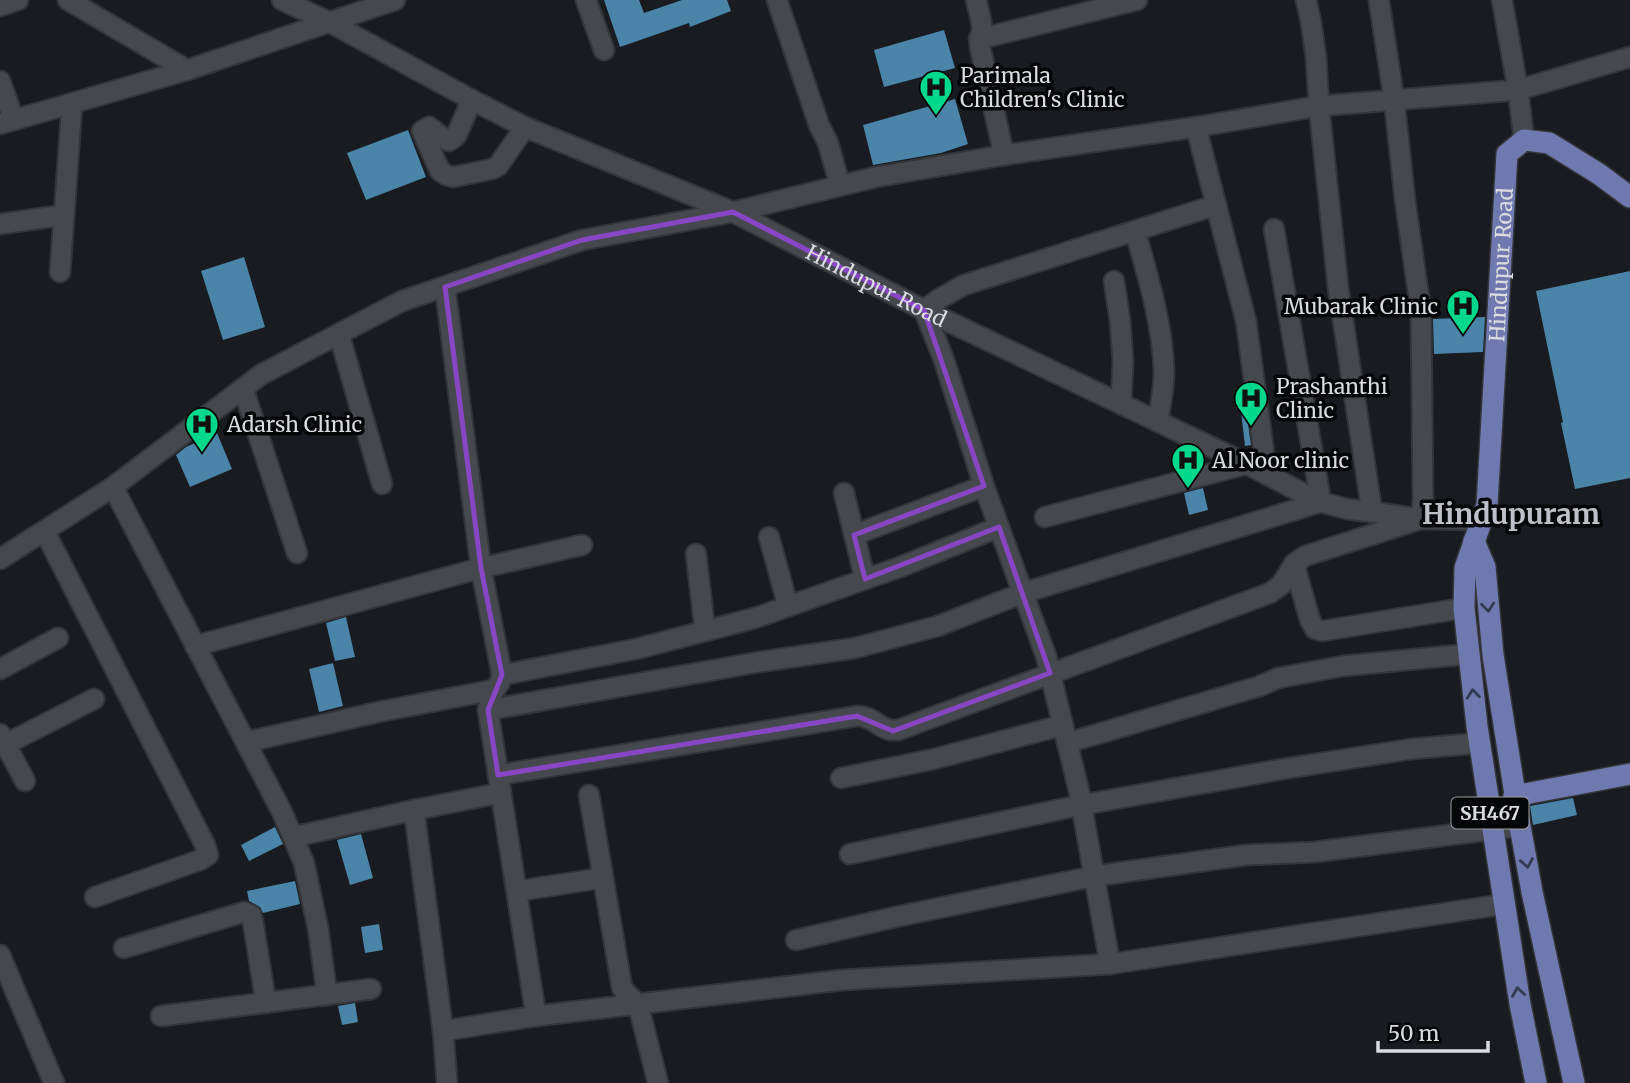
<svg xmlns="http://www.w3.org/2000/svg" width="1630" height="1083" viewBox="0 0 1630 1083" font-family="Merriweather,serif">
<rect width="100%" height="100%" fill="#181b1f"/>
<g fill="#4a84a8">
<polygon points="604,0 639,0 644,13 682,0 727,0 731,11 690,27 689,23 620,47"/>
<polygon points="944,30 955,68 884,87 874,50"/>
<polygon points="955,99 968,144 941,153 873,165 863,125"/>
<polygon points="408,130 426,177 366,200 347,153"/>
<polygon points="244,257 265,327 223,340 201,271"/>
<polygon points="1630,271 1630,478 1575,489 1561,423 1563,422 1536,291"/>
<polygon points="1485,317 1483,352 1434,354 1433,319"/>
<polygon points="1246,410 1251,445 1245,446 1241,411"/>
<polygon points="217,433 232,469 190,487 176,455 186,447"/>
<polygon points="1203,488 1208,510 1189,515 1184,493"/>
<polygon points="346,617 355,657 335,661 326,623"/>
<polygon points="333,663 343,706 319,712 309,669"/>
<polygon points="1573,798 1577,815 1533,825 1530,806"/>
<polygon points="275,827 283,844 249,861 241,845"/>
<polygon points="361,834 373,878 350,885 337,840"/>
<polygon points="295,881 300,904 263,913 260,907 249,901 247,891"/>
<polygon points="379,924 383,950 365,953 361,927"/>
<polygon points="355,1003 358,1022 342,1025 338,1006"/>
</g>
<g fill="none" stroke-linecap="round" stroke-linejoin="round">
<defs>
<g id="minor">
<polyline points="68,0 187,70"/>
<path id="s1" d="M282,0L331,23L472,100L525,127L733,212L924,310L1247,464L1304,494L1321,502L1347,509L1372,512L1421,519L1482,520"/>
<polyline points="586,0 604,50"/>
<polyline points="777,0 819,125 828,143 840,185"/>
<path d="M976,0C978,9 982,20 982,30C981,36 979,40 980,47L1004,155"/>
<polyline points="1306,0 1311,22 1316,57 1319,106 1338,287 1372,512"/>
<polyline points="1502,0 1518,90 1524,140"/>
<polyline points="0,6 18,0"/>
<polyline points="979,39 1137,0"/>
<polyline points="0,81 14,120"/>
<polyline points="472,100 456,136 449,141 446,140 429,127 422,131 440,171 446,175 453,177 492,169 498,166 525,127"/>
<polyline points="0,124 187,70 395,0"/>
<polyline points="1196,127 1246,321 1267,475"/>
<polyline points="0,224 64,215"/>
<path d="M1135,231C1148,277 1163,325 1164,373C1164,389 1160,406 1158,422"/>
<polyline points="60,272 72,104"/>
<polyline points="1114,281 1120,321 1123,361 1121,404"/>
<polyline points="445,287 481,568 502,675 500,682 491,696 488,710 536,1016"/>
<polyline points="339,334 382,484"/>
<polyline points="243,388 297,553"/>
<polyline points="113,487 282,812 304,863 318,928 327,995"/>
<polyline points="844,493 865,579"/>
<polyline points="1045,517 1247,464"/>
<polyline points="45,532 205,845 208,855 200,860 95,897"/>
<polyline points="854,535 984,486"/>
<polyline points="769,537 788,606"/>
<polyline points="696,554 705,631"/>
<polyline points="0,559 113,487 262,374 402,301 582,240 733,212 876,177 1004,155 1196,127 1319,106 1518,90 1630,57"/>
<polyline points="1294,564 1310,620 1315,629 1322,631 1464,608"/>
<polyline points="195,646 481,568 582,545"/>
<polyline points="0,669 58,638"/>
<polyline points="502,675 636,649 755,618 900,567 999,527"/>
<polyline points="488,710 759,662 855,648 938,626 1023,593 1321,502 1274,229"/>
<polyline points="0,734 25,781"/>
<polyline points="246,742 383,711 493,690"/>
<polyline points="1067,743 1260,686 1278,678 1343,666 1469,654"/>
<polyline points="6,744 94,699"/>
<path d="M498,775L857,716C874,715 881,733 898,730L1270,593L1281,585L1294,564L1305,556L1421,519L1423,499L1421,313L1405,200L1394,99L1379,1"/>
<polyline points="841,778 934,759 1063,725"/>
<polyline points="589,795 622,988 628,995 638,1004 658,1083"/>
<polyline points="414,810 443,1031 447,1083"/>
<polyline points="293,837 414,810 500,793"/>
<polyline points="850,854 1081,805 1289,768 1411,749 1479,743"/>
<polyline points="517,891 602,878"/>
<polyline points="796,940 900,916 1095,876 1246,855 1315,852 1520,826"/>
<polyline points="124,948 244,912 251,915 253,922 266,1003"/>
<polyline points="0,955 54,1083"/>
<polyline points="1110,964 1079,791 1046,656 984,486 944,360 924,310 939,299 964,285 1216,205"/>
<polyline points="161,1016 371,989"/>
<polyline points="443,1031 536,1016 842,980 1110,964 1505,904"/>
</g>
<g id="major">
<polyline points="1474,541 1485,567 1493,655 1520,826 1532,892 1574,1083"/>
<polyline points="1514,796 1630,774"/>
<path id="s2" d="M1536,1083L1520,1004L1477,726L1464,608L1465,568L1487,505L1507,154L1524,140L1549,143L1599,174L1630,197"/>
</g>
</defs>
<use href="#minor" stroke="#333538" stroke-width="23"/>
<use href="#major" stroke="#333538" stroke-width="24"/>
<use href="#minor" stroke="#45494e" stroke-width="19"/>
<use href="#major" stroke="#7079af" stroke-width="21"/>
</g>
<defs><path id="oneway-chevron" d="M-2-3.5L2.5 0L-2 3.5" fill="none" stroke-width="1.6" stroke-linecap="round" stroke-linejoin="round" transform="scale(1.75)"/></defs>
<g stroke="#353a53">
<use href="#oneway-chevron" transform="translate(1488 607) rotate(84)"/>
<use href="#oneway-chevron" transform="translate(1473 694) rotate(-96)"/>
<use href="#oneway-chevron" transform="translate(1527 863) rotate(80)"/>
<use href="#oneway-chevron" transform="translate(1518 992) rotate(-99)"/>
</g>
<path fill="none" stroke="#8946c4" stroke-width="5" stroke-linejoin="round" d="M733,212L924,310L984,486L854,535L865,579L999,527L1050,673L893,731L857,716L498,775L488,710L502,675L481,568L445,287L582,240Z"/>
<defs>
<symbol id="hospital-pin" viewBox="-11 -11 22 30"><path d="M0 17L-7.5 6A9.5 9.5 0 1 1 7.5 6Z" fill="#00d98c" stroke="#050607"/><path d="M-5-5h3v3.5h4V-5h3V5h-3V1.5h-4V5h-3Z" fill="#111"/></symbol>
</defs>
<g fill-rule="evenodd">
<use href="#hospital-pin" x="917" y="68" width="38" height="52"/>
<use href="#hospital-pin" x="1444" y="287" width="38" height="52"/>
<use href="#hospital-pin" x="1232" y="379" width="38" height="52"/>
<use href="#hospital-pin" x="183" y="405" width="38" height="52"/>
<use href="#hospital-pin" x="1169" y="441" width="38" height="52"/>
</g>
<g text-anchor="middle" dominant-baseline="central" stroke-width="7" stroke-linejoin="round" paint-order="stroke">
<rect fill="#050607" stroke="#9a9c9e" stroke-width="2" x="1451.5" y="797.5" width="77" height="31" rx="5"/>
<g font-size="19" font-weight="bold" fill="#dadcdf">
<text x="1490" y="813">SH467</text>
</g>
<g font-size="21" fill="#dadcdf" stroke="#050607" text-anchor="start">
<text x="960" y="75">Parimala<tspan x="960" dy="24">Children's Clinic</tspan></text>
<text x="1438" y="306" text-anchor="end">Mubarak Clinic</text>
<text x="1276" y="386">Prashanthi<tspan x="1276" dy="24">Clinic</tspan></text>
<text x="227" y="424">Adarsh Clinic</text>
<text x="1212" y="460">Al Noor clinic</text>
</g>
<g font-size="21" fill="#dadcdf" stroke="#050607">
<text stroke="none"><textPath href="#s2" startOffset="828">Hindupur Road</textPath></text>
<text stroke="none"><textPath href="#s1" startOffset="660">Hindupur Road</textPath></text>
</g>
<g font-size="28" font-weight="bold" fill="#bdc1c7" stroke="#050607">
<text x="1511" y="514">Hindupuram</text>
</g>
</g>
<path d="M1378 1041v10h110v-10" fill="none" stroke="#dadcdf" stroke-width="3.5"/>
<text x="1388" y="1041" font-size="21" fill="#dadcdf" stroke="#050607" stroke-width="5" paint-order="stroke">50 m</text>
</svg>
